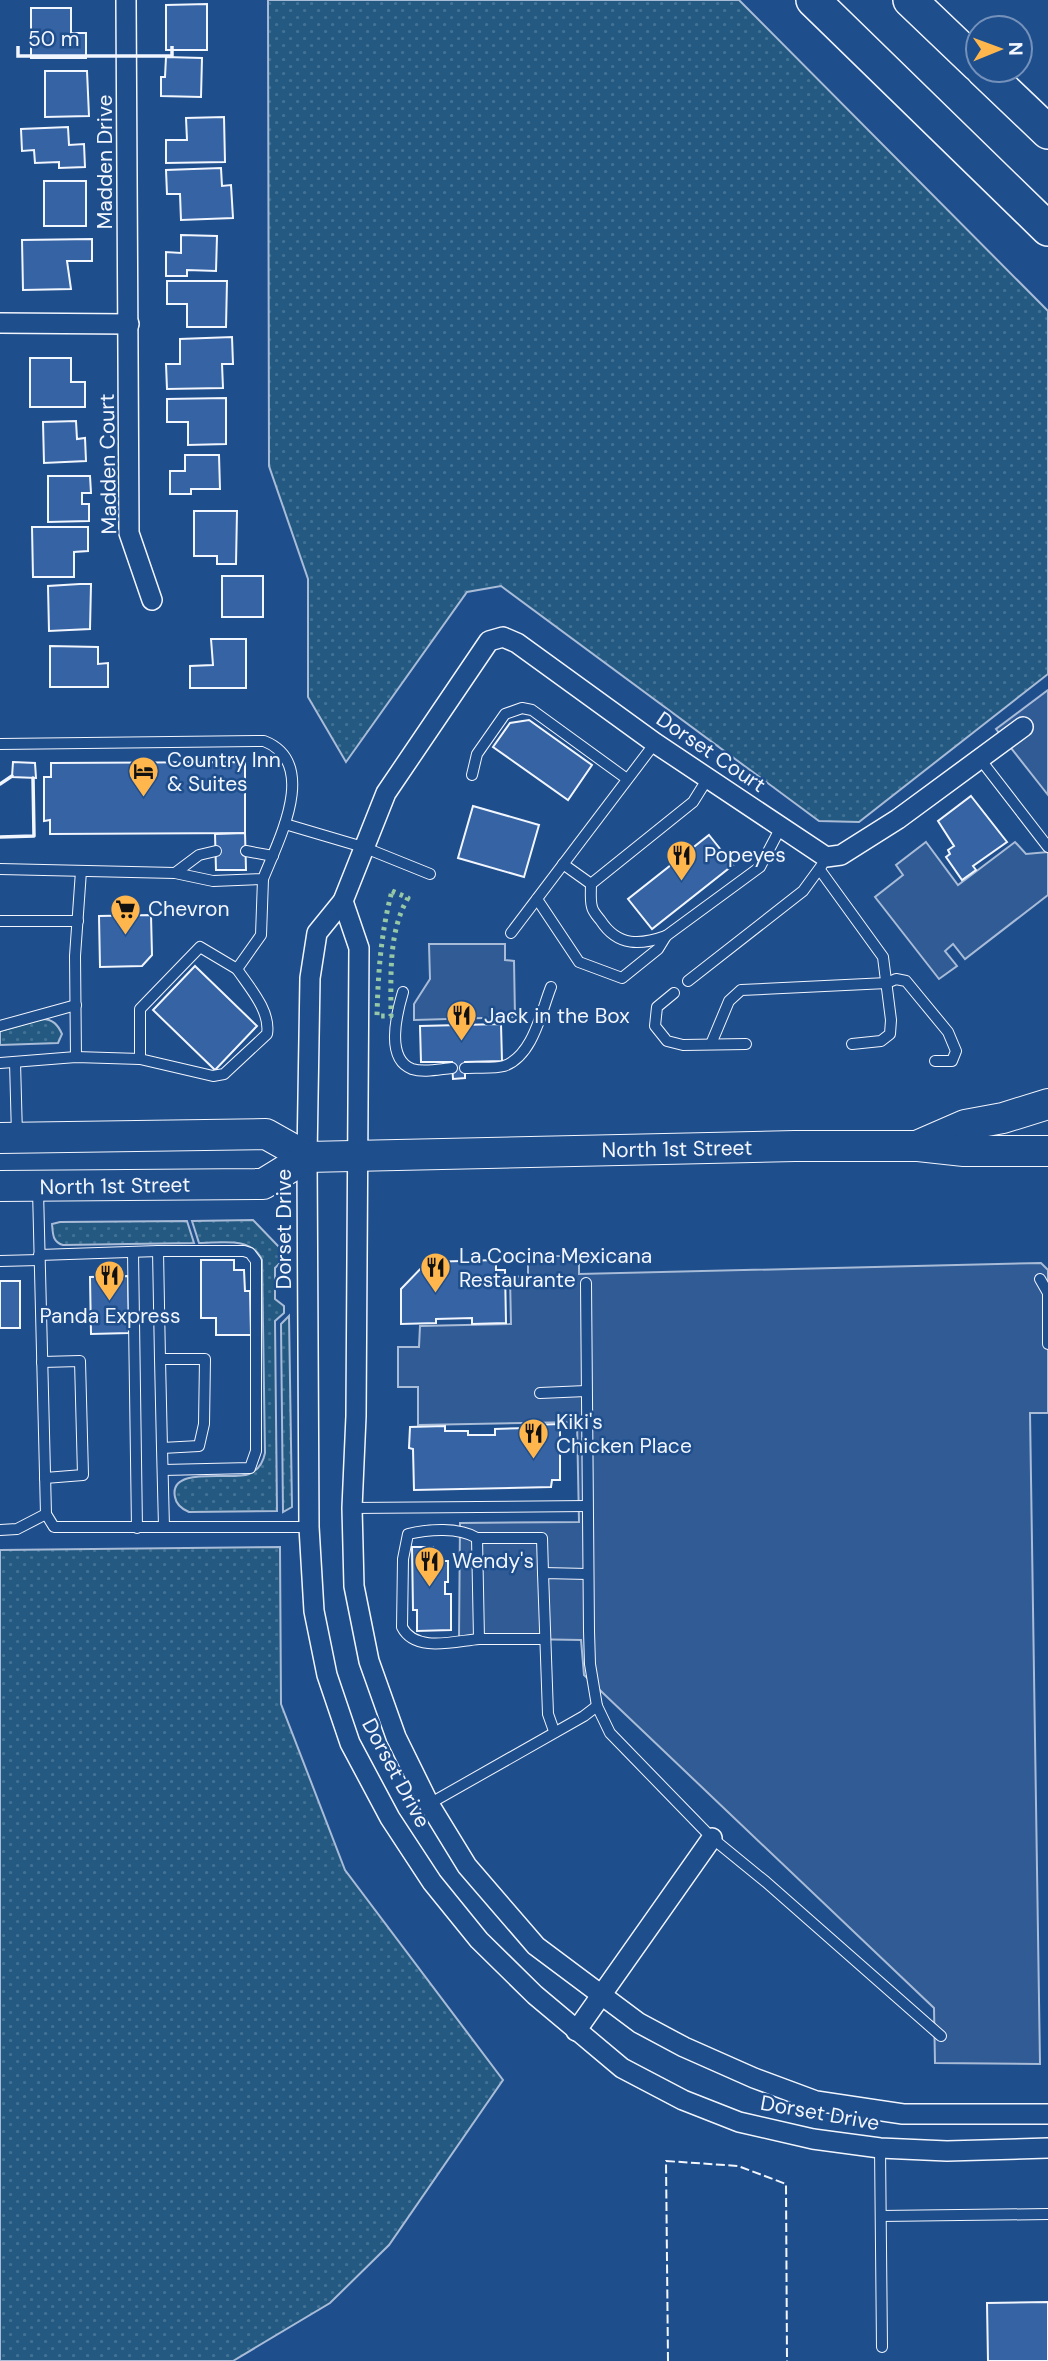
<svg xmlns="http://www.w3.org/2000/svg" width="1048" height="2361" viewBox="0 0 1048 2361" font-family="'DM Sans',sans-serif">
<defs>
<pattern id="grass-dots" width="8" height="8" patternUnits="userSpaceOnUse" patternTransform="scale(1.75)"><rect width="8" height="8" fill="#245a82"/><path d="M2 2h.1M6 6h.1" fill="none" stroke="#447295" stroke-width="1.8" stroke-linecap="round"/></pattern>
</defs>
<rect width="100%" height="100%" fill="#1f4e8c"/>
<g fill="url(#grass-dots)" stroke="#a8bbd7" stroke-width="2">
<polygon points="268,0 739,0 1048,311 1048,674 859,822 819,821 501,586 467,592 346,762 308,697 308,579 269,466"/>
<path d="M42,1019C53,1019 58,1025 62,1034L58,1043L0,1045V1031Z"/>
<path d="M253,1220L280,1248L282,1261L275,1268V1299L284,1306V1313L275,1321L277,1511L189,1512C182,1509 176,1504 175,1497C168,1465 233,1481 249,1474C259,1470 263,1463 265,1453L262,1260C251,1236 221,1243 199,1243L192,1221Z"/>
<path d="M187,1221L194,1243L63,1245C52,1242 53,1233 52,1224L60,1222Z"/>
<polygon points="289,1316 292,1507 283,1512 281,1324"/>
<polygon points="280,1547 281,1704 345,1870 503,2080 389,2245 330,2303 233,2361 0,2361 0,1550"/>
</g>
<g fill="#305b95" stroke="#a8bbd7" stroke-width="2">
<polygon points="1048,690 1048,795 996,729"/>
<polygon points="926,842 958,885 1015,842 1026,854 1048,852 1048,895 965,959 953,944 945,951 957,966 939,979 875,897 903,875 896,865"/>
<polygon points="429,944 505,944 505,960 514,961 515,1017 414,1020 414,1004 430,979"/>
<polygon points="528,1256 579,1256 579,1274 1041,1263 1048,1270 1048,1413 1030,1413 1040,2064 935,2063 934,2008 584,1675 581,1640 459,1638 460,1523 579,1522 577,1422 418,1425 418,1387 398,1387 398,1347 419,1347 420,1326 511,1324 510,1277 528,1276"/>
</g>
<g fill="#3563a3" stroke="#f2f6ff" stroke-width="2">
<polygon points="207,4 207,50 166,50 166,5"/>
<polygon points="31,8 71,8 71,33 86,33 86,58 31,58"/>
<polygon points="166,57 202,58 201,97 161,96 161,77 165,77"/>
<polygon points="45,71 87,71 89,116 45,117"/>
<polygon points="224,117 225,162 166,163 166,140 187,140 186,118"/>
<polygon points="68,127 69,145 84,144 85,167 59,168 59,162 35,163 34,150 22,151 21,129"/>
<polygon points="221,168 222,186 231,185 233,218 181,220 180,194 167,194 166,170"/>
<rect x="44" y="181" width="42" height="45"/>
<polygon points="181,235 217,236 216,271 187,270 187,276 166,276 166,252 181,253"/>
<polygon points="92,239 92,261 67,261 71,289 23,290 22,240"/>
<polygon points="167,281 227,281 226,327 187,327 187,304 167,304"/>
<polygon points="232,337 233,364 222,364 223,388 167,389 166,364 180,364 180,339"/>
<polygon points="30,358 71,358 71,382 85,382 85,407 30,407"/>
<polygon points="226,398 226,444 188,445 188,422 167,422 167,399"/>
<polygon points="76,421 77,439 85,438 86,461 44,463 43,422"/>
<polygon points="185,455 219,455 220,489 191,489 191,494 170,494 170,471 185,471"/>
<polygon points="48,476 90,476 91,493 82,493 82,504 89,504 89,521 48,522"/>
<polygon points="194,511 237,511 236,564 217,564 217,556 194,556"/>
<polygon points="32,527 88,527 88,551 74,552 74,577 33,577"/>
<rect x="222" y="576" width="41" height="41"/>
<polygon points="80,584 91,584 90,629 49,631 48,586"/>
<polygon points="211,639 246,639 246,688 190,688 190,666 213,665"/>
<polygon points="50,646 98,647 98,664 108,663 108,687 50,687"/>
<polygon points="529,720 592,765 568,800 493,747 510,723"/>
<polygon points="13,762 35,763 36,778 12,777"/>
<polygon points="245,762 245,833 50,834 50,820 44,821 44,777 51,777 51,763"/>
<polygon points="971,796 1007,842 973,866 976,870 962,880 946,857 950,854 948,850 954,846 938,821"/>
<polygon points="473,806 539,825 524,877 458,858"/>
<polygon points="245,833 246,870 216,870 215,834"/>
<polygon points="709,835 733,865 652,929 628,899"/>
<polygon points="151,915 152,955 142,966 100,967 99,916"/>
<polygon points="195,966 257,1026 215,1070 153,1010"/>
<polygon points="501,1024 502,1061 465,1062 465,1078 453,1079 452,1062 421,1062 420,1026"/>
<polygon points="201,1260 234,1260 234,1270 244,1270 245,1291 250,1291 251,1335 216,1335 216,1318 201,1318"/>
<polygon points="496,1260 496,1270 505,1270 506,1323 472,1324 472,1318 436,1319 436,1323 401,1324 401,1289 427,1262"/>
<polygon points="128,1276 129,1333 91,1334 90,1277"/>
<rect x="0" y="1281" width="20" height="47"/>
<polygon points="560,1424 560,1480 552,1480 551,1487 414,1490 413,1449 409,1448 410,1427 445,1426 445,1431 468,1431 468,1435 495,1435 495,1429 527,1428 526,1433 533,1433 533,1425"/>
<polygon points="412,1547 433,1547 433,1561 448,1561 448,1582 445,1582 445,1594 451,1594 451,1630 417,1631 417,1610 413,1610"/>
<polygon points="1048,2302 1048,2361 988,2361 987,2303"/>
</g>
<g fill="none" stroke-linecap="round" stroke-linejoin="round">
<defs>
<g id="lane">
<path d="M0,744L264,741C320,763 278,841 263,879L213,881L175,873L0,869"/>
<polyline points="980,759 1048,847"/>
<polyline points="472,775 477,754 505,714 522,708 532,710 627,779"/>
<polyline points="285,824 363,847 430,874"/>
<polyline points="246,851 273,856"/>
<polyline points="563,864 591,884 693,802 708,778"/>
<polyline points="820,870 883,957 891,1020 890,1034 881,1041 852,1044"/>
<polyline points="175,873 199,855 216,851"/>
<path d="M591,884C591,891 590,900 592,907C593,912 598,917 601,921C618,947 641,945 666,936"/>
<polyline points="537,899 579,962 622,978 658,949 666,936 760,867 781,827"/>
<polyline points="0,921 78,921"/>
<polyline points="511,933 655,743"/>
<polyline points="688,981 803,891 822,865"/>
<path d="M403,992C397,1012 385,1059 412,1069C424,1073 440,1069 452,1068"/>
<polyline points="674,993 657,1007 655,1026 667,1041 683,1045 746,1044"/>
<polyline points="0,1026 76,1005"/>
<polyline points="711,1044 729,1001 741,990 887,983 896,979 906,981 948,1032 956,1051 952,1061 935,1061"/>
<polyline points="76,1057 75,956 81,871"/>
<path d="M140,1059L213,1076L224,1074L267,1034C271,1011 249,987 237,969"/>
<polyline points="15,1062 17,1135"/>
<polyline points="0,1063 76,1057 140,1059 140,1009 200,947 237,969 261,935 263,879"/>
<path d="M465,1068C477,1067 493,1069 504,1066C533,1056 541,1012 551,987"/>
<polyline points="38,1190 46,1514 54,1527 309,1527"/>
<polyline points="158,1251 160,1359 205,1359 204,1424 199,1446 162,1448 164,1527"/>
<polyline points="133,1252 137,1528"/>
<polyline points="39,1255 158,1251 244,1251 250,1253 256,1261 256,1451 250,1468 163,1470"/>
<polyline points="0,1261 39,1260"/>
<polyline points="1040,1279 1048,1293 1048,1344"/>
<polyline points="586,1283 589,1631 590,1664 597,1706 610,1733 712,1838 766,1882 941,2036"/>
<polyline points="160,1359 162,1448"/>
<polyline points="42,1362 80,1361 83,1475 45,1478"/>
<polyline points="540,1393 586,1391"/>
<polyline points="352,1508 587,1506"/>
<polyline points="0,1530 17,1529 46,1514"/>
<path d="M477,1538C459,1527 429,1529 408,1534L403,1559L402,1627C415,1653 455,1641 479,1639"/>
<polyline points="543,1573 542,1538 477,1538 479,1639 545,1639"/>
<polyline points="554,1731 548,1714 543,1573 588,1574"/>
<polyline points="429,1804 584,1716 597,1706"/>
<polyline points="880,2148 882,2347"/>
<polyline points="881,2216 1048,2214"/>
</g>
<g id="street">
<polyline points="126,0 129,533 152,600"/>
<polyline points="0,323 129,324"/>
<polyline points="1023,727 898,819 841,855 826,857 655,743 517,643 503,637 489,641 386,793 343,901 317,933 310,978 307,1157 309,1527 314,1611 327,1675 350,1743 390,1818 432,1882 479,1940 535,1995 622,2068 683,2100 739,2122 813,2139 880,2148 947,2151 1048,2148"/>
<polyline points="343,901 359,948 356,1416 352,1508 354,1586 369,1661 396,1737 429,1804 467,1866 536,1946 639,2023 684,2047 754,2078 816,2101 903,2114 1048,2114"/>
<polyline points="576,2031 712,1838"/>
</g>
<g id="primary">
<polyline points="0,1138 266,1134 307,1157"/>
<polyline points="919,1145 965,1125 1003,1118 1048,1104"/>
<polyline points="0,1186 263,1184 307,1157 795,1146 918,1146 964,1151 1048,1151"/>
</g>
<g id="highway">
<polyline points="813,0 1048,229"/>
<polyline points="910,0 978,65"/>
<polyline points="983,70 1048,132"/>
</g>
</defs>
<use href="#lane" stroke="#f2f6ff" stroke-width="12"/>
<use href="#street" stroke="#f2f6ff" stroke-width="22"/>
<use href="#primary" stroke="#f2f6ff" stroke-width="32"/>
<use href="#highway" stroke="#f2f6ff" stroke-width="36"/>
<use href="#lane" stroke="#1f4e8c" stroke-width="10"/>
<use href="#street" stroke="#1f4e8c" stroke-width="19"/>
<use href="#primary" stroke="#1f4e8c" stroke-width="30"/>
<use href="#highway" stroke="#1f4e8c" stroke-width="33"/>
<path stroke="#97c8a6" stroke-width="5" stroke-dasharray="3.5 5" stroke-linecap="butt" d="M392,891L408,898C388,932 391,977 391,1016H377C378,973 381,932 392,891Z"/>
<polyline stroke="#f2f6ff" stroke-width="2" stroke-dasharray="9 3.5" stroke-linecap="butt" points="668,2361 666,2161 738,2166 786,2184 787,2361"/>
<g stroke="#f2f6ff" stroke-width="3.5">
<polyline points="0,784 12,776"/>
<polyline points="0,837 34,836 33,778"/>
</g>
</g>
<defs>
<symbol id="hotel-pin" viewBox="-11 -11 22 30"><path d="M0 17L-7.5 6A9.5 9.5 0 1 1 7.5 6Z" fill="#ffb74d" stroke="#1f4e8c"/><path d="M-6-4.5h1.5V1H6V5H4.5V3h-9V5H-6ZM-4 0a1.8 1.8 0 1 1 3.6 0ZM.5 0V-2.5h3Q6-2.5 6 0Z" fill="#111"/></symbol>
<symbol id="restaurant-pin" viewBox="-11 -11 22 30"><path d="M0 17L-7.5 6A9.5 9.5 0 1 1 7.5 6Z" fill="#ffb74d" stroke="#1f4e8c"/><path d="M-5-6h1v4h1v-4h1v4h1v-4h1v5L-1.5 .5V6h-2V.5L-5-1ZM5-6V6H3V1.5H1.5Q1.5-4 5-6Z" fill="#111"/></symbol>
<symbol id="supermarket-pin" viewBox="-11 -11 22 30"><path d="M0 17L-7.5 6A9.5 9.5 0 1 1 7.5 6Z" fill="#ffb74d" stroke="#1f4e8c"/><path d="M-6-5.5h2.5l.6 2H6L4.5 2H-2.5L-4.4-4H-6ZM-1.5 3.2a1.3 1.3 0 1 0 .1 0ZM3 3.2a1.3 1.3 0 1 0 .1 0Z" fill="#111"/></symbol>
</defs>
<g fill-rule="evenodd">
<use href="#hotel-pin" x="126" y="754" width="35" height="47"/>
<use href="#restaurant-pin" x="664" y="838" width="35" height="47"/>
<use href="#supermarket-pin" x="108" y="892" width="35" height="47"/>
<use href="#restaurant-pin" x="444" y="998" width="35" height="47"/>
<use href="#restaurant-pin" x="418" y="1250" width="35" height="47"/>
<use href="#restaurant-pin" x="92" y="1258" width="35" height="47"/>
<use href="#restaurant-pin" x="516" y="1416" width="35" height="47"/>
<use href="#restaurant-pin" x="412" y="1544" width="35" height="47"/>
</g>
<g text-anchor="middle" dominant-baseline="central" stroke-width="5" stroke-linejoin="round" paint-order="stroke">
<g font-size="21" fill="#f2f6ff" stroke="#1f4e8c">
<text transform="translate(105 162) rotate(-90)">Madden Drive</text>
<text transform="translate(108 464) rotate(-91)">Madden Court</text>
<text transform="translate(711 752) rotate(34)">Dorset Court</text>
<text transform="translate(677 1149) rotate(-1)">North 1st Street</text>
<text transform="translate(115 1186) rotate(-1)">North 1st Street</text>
<text transform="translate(284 1229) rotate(-90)">Dorset Drive</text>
<text transform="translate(396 1773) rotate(62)">Dorset Drive</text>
<text transform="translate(820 2113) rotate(10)">Dorset Drive</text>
</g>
<g font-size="21" fill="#f2f6ff" stroke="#1f4e8c" text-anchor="start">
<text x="167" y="760">Country Inn<tspan x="167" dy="24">&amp; Suites</tspan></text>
<text x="704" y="855">Popeyes</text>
<text x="148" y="909">Chevron</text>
<text x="484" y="1016">Jack in the Box</text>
<text x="459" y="1256">La Cocina Mexicana<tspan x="459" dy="24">Restaurante</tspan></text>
<text x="110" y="1316" text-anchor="middle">Panda Express</text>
<text x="556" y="1422">Kiki's<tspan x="556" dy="24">Chicken Place</tspan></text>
<text x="452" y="1561">Wendy's</text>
</g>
</g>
<g transform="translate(999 49) rotate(89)"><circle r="33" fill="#1f4e8c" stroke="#7391ba" stroke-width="2"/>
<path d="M0-5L12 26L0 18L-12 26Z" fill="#ffb74d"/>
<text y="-10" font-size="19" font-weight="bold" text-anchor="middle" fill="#f2f6ff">N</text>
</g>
<path d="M18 46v10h154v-10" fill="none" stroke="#f2f6ff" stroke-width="3.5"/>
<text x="28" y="46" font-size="21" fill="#f2f6ff" stroke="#1f4e8c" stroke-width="5" paint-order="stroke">50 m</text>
</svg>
